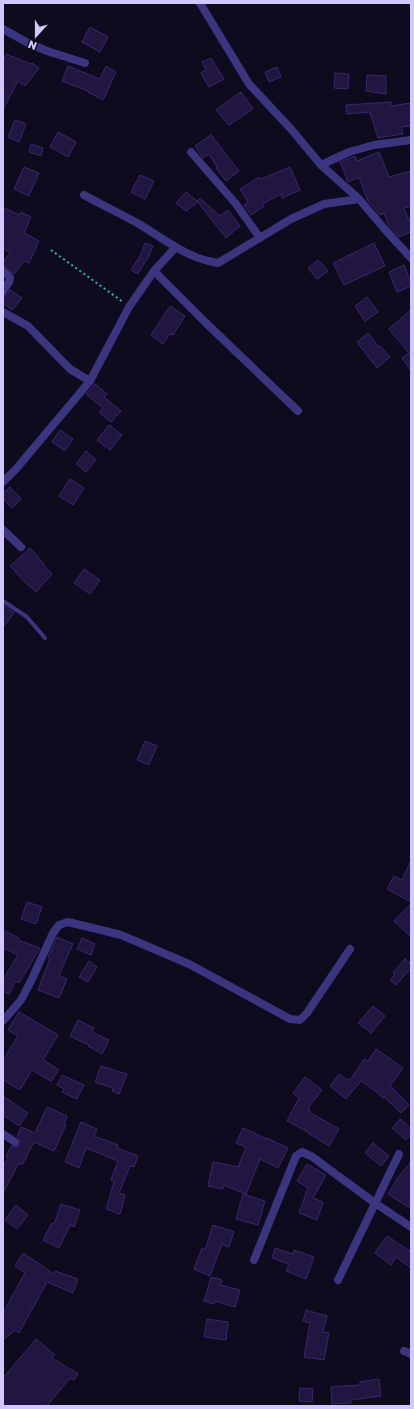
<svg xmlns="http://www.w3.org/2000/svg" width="414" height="1409" viewBox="0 0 414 1409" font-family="'Golos Text',sans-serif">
<rect width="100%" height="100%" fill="#0f0b1e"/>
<g fill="#211640" stroke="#39276d">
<polygon points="90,27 108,37 100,52 82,42"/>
<polygon points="6,54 31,64 32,63 39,68 25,86 18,81 3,110 3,61"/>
<polygon points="211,58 224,79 209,87 201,73 206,70 202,62"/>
<polygon points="68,66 100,79 106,66 116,72 103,100 88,92 88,91 62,81"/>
<polygon points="277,67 281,77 269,82 265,72"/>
<polygon points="335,73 349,74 348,89 334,88"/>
<polygon points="367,75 386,76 386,94 366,91"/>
<polygon points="241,92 253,109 229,125 216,110"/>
<polygon points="391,102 391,106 411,103 411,126 402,127 403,134 378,138 370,112 347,114 346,105"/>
<polygon points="15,120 26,124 19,142 8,137"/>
<polygon points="58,132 76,142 68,157 50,147"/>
<polygon points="211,135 239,171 226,181 216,168 217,167 209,154 203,158 195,146"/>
<polygon points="31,144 43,148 41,156 29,152"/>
<polygon points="379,152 389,177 411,171 411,206 404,208 411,225 411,232 399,237 389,226 384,213 380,215 368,201 359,177 348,182 340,162 355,156 357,161"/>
<polygon points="24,167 39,173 29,196 14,189"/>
<polygon points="290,167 300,190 282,198 281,194 262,204 264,206 251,215 244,205 248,202 240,189 259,177 261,179"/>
<polygon points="140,175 154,181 145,199 131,192"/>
<polygon points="186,192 198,202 186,211 176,203"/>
<polygon points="200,198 220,216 228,210 240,226 226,238 197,201"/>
<polygon points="3,207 19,215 21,212 31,217 24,233 39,241 29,263 24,261 14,274 6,267 3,266 3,262 10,253 3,248"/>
<polygon points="145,243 153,246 147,260 146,260 138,274 131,270 137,260 138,261"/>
<polygon points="374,243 385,266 344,285 333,263"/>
<polygon points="318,260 328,271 317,279 308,268"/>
<polygon points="404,265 411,282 411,286 397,292 389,272"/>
<polygon points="10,290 22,298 12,310 3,303 3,296 7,294"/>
<polygon points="367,297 378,312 365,321 355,306"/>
<polygon points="170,306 185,316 173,335 170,334 163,344 151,335"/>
<polygon points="411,310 411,371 402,358 409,353 389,329"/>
<polygon points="368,333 379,347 380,346 390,357 377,368 357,342"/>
<polygon points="95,384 107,394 104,397 121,411 111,422 99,412 103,408 86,394"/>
<polygon points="109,425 122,435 110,450 97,440"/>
<polygon points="60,430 73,439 65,451 52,442"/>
<polygon points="86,451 96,460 86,472 76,464"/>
<polygon points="70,479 84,488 73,505 59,496"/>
<polygon points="10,487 21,499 12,508 3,499 3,493"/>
<polygon points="30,548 44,564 43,565 52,574 36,592 25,582 10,566"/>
<polygon points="84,569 100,580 90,594 74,583"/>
<polygon points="3,605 14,613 3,627"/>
<polygon points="145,741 157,746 149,765 137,760"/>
<polygon points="411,860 411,902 387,889 394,876 402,880"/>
<polygon points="27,902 42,907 36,924 21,919"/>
<polygon points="411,904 411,937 394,921"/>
<polygon points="3,930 19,938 18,940 40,948 19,983 15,981 9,994 3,991 3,980 18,955 3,948"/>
<polygon points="57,937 73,944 59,975 67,979 59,998 38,990 50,958 48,957"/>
<polygon points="82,938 95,944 91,955 77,949"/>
<polygon points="405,959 411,964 411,968 396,985 390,980 395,974 393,972"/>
<polygon points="89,961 97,967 88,982 79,977"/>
<polygon points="373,1006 385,1016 371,1033 358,1023"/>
<polygon points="19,1012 58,1035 43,1060 59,1070 51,1081 32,1070 20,1090 3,1080 3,1060 18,1036 8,1030"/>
<polygon points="78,1020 94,1028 92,1032 109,1040 102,1054 88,1046 89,1045 70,1036"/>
<polygon points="376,1049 403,1068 390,1086 409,1105 401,1113 384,1097 383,1098 373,1089 361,1081 346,1099 330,1086 339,1074 347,1080 349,1078 351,1079 364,1059 368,1061"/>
<polygon points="101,1066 127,1074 119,1094 112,1091 113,1088 95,1082"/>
<polygon points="62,1075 84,1085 77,1099 62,1092 64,1089 57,1085"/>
<polygon points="305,1077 322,1090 308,1108 310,1110 309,1112 339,1129 329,1146 308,1133 308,1132 287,1121 299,1098 293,1093"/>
<polygon points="3,1096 28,1113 19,1126 3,1115"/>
<polygon points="47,1107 67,1116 64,1124 66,1125 54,1151 34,1142 22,1165 19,1163 3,1193 3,1167 8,1158 6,1157 11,1146 15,1147 20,1145 20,1140 17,1137 21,1127 35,1133"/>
<polygon points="400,1119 411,1128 411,1134 406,1140 392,1128"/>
<polygon points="81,1122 97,1129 94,1136 118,1145 117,1148 138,1156 134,1167 130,1166 119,1193 125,1195 120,1214 106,1209 114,1182 111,1180 118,1161 86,1148 79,1168 65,1162"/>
<polygon points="243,1128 267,1139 267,1138 288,1148 278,1168 260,1159 246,1194 223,1185 223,1189 208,1186 213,1162 238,1167 246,1147 236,1143"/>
<polygon points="373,1143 389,1156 381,1166 365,1153"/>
<polygon points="411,1162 411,1209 388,1194 399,1176"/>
<polygon points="307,1164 326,1175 313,1198 323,1202 317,1220 299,1213 308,1188 297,1181"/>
<polygon points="243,1194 265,1201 258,1225 236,1219"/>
<polygon points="61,1204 80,1210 74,1227 70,1225 59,1248 43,1240 52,1223 54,1224"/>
<polygon points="16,1205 28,1215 17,1229 5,1220"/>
<polygon points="213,1225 234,1232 229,1247 222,1244 210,1276 194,1269 202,1248 205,1250"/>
<polygon points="387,1236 411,1252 411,1268 396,1257 391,1265 375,1253"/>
<polygon points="275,1248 293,1254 294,1250 314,1257 306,1279 286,1271 289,1264 272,1258"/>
<polygon points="23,1253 54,1274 55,1271 78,1279 73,1293 47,1282 19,1333 15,1330 3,1340 3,1313 25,1273 15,1266"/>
<polygon points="211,1277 222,1280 220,1285 240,1290 235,1307 215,1301 214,1304 204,1301"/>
<polygon points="306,1310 327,1316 323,1332 329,1333 324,1360 304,1357 310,1323 303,1321"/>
<polygon points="207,1319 228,1322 226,1340 204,1337"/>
<polygon points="36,1339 55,1355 52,1358 78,1374 74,1380 70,1378 47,1406 3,1406 3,1378"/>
<polygon points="379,1379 381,1396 351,1400 351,1403 332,1404 331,1387 360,1385 360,1382"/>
<polygon points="300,1388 313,1389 312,1402 299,1401"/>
</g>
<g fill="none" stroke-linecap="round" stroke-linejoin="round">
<polyline stroke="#28b3b2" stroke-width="2" stroke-dasharray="2 3" stroke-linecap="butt" points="51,250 123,302"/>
<polyline stroke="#3b347f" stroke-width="4" points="3,601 27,617 45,638"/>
<g stroke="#3b347f" stroke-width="8">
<polyline points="200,3 249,84 291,129 321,165 359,199 388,233 411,258"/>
<polyline points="3,29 28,43 47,51 85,63"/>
<polyline points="191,152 236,204 260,238"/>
<polyline points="321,165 349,152 374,145 411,140"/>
<path d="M84,195C102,205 121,214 139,224C164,239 188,259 218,263L291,219L324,204L359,199"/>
<polyline points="3,271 8,275 10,278 9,282 3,291"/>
<polyline points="154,271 206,323 298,411"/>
<polyline points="3,312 28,326 70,369 90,381"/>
<polyline points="3,482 16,469 90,381 129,307 154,271 175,248"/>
<polyline points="3,530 21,547"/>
<polyline points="3,1021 21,1000 31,981 53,933 59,925 68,922 121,935 189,964 290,1019 300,1020 307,1013 350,949"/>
<polyline points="3,1134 15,1142"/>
<polyline points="254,1260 296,1156 302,1152 311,1156 375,1203 411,1227"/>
<polyline points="338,1280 399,1154"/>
<polyline points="404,1351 411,1354"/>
</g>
</g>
<rect width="414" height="1409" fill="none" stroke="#d1c8ff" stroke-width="8"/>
<g transform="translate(36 36) rotate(201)" stroke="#0f0b1e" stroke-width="3" paint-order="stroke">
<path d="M0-3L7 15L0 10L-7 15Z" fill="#d1c8ff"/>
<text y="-6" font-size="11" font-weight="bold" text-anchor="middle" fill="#d1c8ff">N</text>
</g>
</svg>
